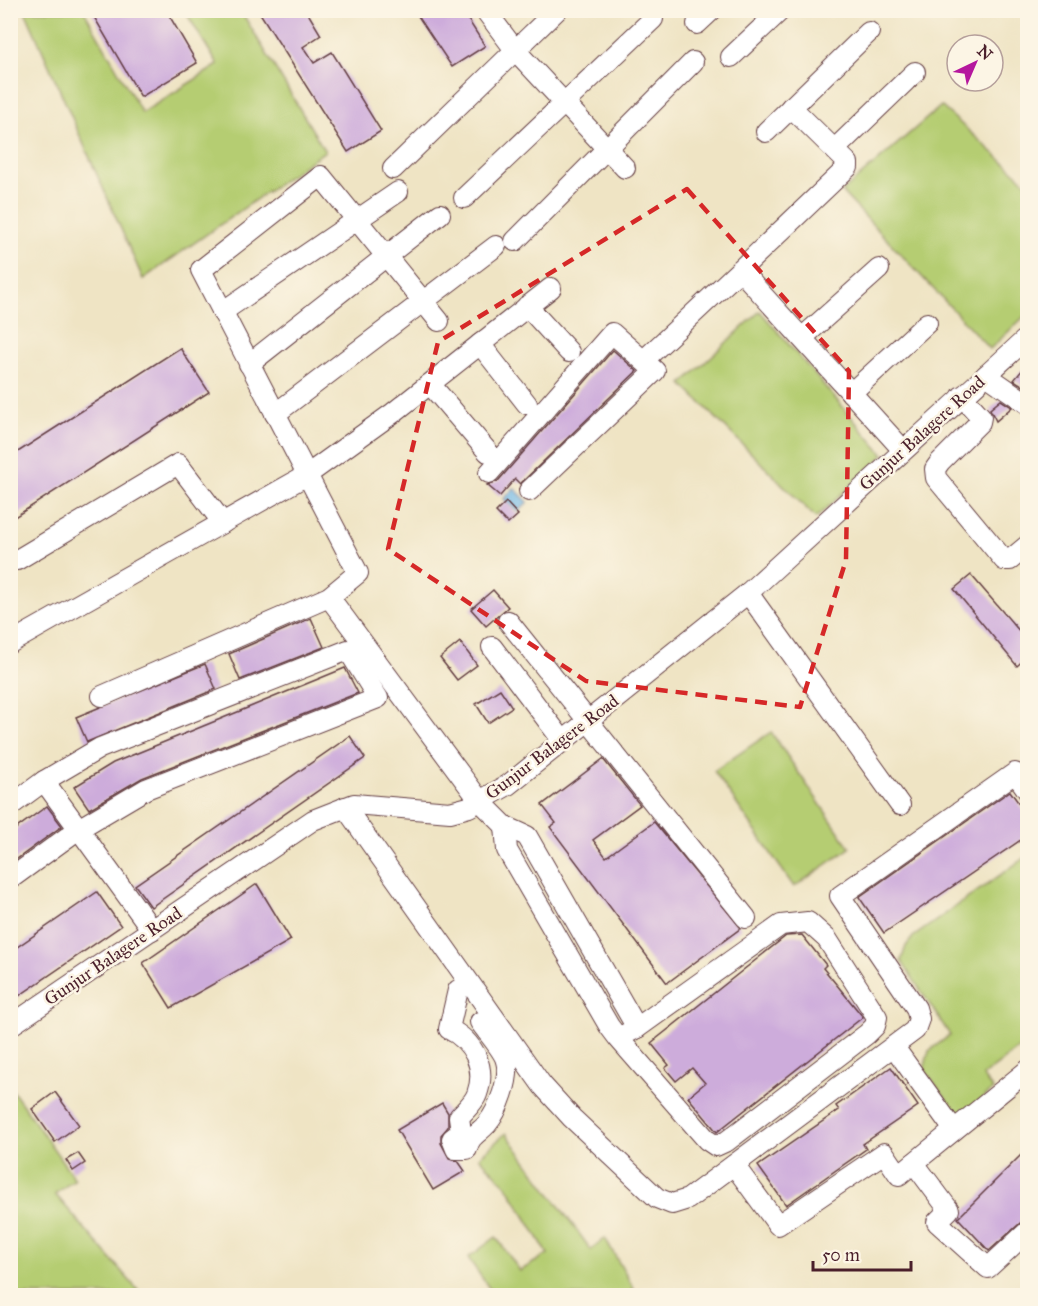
<svg xmlns="http://www.w3.org/2000/svg" width="1038" height="1306" viewBox="0 0 1038 1306" font-family="'IM FELL Great Primer',serif">
<rect width="100%" height="100%" fill="#fcf5e5"/>
<filter id="ink" filterUnits="userSpaceOnUse"><feTurbulence type="fractalNoise" baseFrequency=".0167" numOctaves="2"/><feDisplacementMap in="SourceGraphic" scale="12" xChannelSelector="R" yChannelSelector="G"/><feConvolveMatrix kernelMatrix="1 2 1 2 8 2 1 2 1" color-interpolation-filters="sRGB"/></filter>
<filter id="wash" filterUnits="userSpaceOnUse"><feTurbulence type="fractalNoise" baseFrequency=".008" numOctaves="4" result="noise"/><feDisplacementMap in="SourceGraphic" scale="24" xChannelSelector="R" yChannelSelector="G"/><feGaussianBlur stdDeviation="1.35" result="paint"/><feColorMatrix in="noise" values="0 0 0 0 0 0 0 0 0 0 0 0 0 0 0 0 0 1.4 0 .05"/><feComposite in="paint" operator="in"/></filter>
<g filter="url(#wash)">
<rect width="100%" height="100%" fill="#efe4c4"/>
<g fill="#b5cd72" stroke="#80764e" stroke-width="1.5">
<polygon points="25,11 84,11 142,113 218,65 185,11 241,11 325,151 143,279"/>
<polygon points="941,106 1027,183 1027,314 990,349 842,192"/>
<polygon points="760,311 884,455 816,518 682,384"/>
<polygon points="771,732 850,848 794,887 714,771"/>
<polygon points="1027,856 1027,1042 983,1076 993,1090 959,1116 924,1069 929,1051 950,1035 901,961 906,946 913,937"/>
<polygon points="10,1087 75,1179 55,1194 142,1295 11,1295"/>
<polygon points="506,1133 591,1250 605,1238 634,1289 625,1296 494,1295 468,1258 496,1237 520,1271 548,1254 507,1186 479,1157"/>
</g>
<polygon fill="#70b8e7" stroke="#5d6c89" stroke-width="1.5" points="514,488 528,502 518,512 504,499"/>
<g id="blocks">
<g fill="#cdacdb">
<polygon points="90,10 166,10 197,63 141,97"/>
<polygon points="258,10 306,10 321,35 303,47 314,63 332,52 381,131 348,152"/>
<polygon points="414,10 462,10 485,46 452,67"/>
<polygon points="180,348 209,392 10,520 10,457"/>
<polygon points="613,350 637,371 520,484 515,479 500,496 487,485 498,481"/>
<polygon points="1028,363 1028,389 1014,380"/>
<polygon points="1001,400 1012,407 996,421 990,409"/>
<polygon points="506,502 518,515 508,524 496,512"/>
<polygon points="971,575 1028,641 1028,656 1017,666 954,589"/>
<polygon points="493,590 508,607 486,626 471,609"/>
<polygon points="311,618 324,647 240,680 229,654"/>
<polygon points="460,642 477,665 457,680 440,658"/>
<polygon points="205,664 216,689 87,742 76,717"/>
<polygon points="345,668 358,693 142,778 89,809 74,787 113,763"/>
<polygon points="500,689 512,707 488,723 476,704"/>
<polygon points="350,736 365,758 151,907 135,885"/>
<polygon points="603,759 640,805 593,840 606,857 654,822 741,928 667,983 550,827 556,823 542,805"/>
<polygon points="1010,791 1028,816 1028,835 884,933 859,897"/>
<polygon points="47,806 62,826 10,864 10,833"/>
<polygon points="257,884 291,940 171,1008 143,963"/>
<polygon points="97,892 121,926 10,1002 10,952"/>
<polygon points="802,935 826,965 823,968 863,1017 717,1132 688,1097 705,1083 692,1068 676,1081 665,1068 669,1065 651,1043 786,936"/>
<polygon points="891,1067 918,1106 863,1144 866,1149 786,1205 758,1166 839,1110 836,1106"/>
<polygon points="55,1092 79,1125 55,1142 32,1109"/>
<polygon points="442,1103 448,1113 448,1127 441,1135 441,1143 449,1158 458,1161 465,1171 433,1190 397,1130"/>
<polygon points="1028,1148 1028,1216 989,1251 958,1218"/>
<polygon points="78,1153 85,1163 73,1171 66,1160"/>
</g>
</g>
</g>
<g filter="url(#ink)">
<use href="#blocks" fill-opacity="0" stroke="#633d42" stroke-width="1.5"/>
<g fill="none" stroke-linecap="round" stroke-linejoin="round">
<defs>
<g id="minor">
<polyline points="485,10 515,50 625,168"/>
<polyline points="697,24 712,10"/>
<polyline points="731,57 781,10"/>
<polyline points="791,107 848,163 848,167 740,270 903,450"/>
<polyline points="766,132 869,32"/>
<polyline points="835,149 915,72"/>
<polyline points="393,169 557,10"/>
<polyline points="464,198 653,19"/>
<polyline points="515,241 693,62"/>
<polyline points="527,306 569,352"/>
<polyline points="222,312 398,192"/>
<polyline points="802,338 879,269"/>
<polyline points="480,344 527,404"/>
<polyline points="644,360 740,270"/>
<polyline points="249,364 440,214"/>
<polyline points="986,375 1028,404"/>
<polyline points="430,384 488,452"/>
<polyline points="851,393 927,323"/>
<polyline points="962,396 981,417 980,422 940,462 935,469 936,478 1004,560 1010,560 1028,545"/>
<polyline points="275,414 496,246"/>
<polyline points="489,473 612,333 655,371 529,491"/>
<polyline points="17,560 178,464 223,523"/>
<polyline points="748,593 900,805"/>
<polyline points="329,597 480,801 505,826 527,836 637,1028"/>
<polyline points="508,621 746,918"/>
<polyline points="10,643 307,475 393,413 551,288"/>
<polyline points="492,647 563,741"/>
<polyline points="102,696 329,597 358,573 201,270 321,176 439,321"/>
<polyline points="44,781 152,930"/>
<polyline points="10,806 44,781 100,748 348,650 378,698 146,789 80,828 10,879"/>
<polyline points="345,807 542,1085 572,1118 657,1198 672,1204 688,1199 915,1030 919,1019 916,1008 840,896 1015,773 1028,791"/>
<polyline points="505,826 507,850 609,1026 618,1038 707,1140 716,1146 727,1141 867,1034 875,1026 877,1017 827,939 808,922 781,925 637,1028 618,1038"/>
<path d="M458,990L449,1029C473,1041 487,1067 477,1094C474,1103 465,1110 459,1117L461,1132"/>
<polyline points="10,1026 313,820 354,804 450,812 469,807 508,785 748,593 1028,337"/>
<polyline points="894,1047 954,1130"/>
<path d="M469,1138L461,1132L452,1139L456,1149H467C470,1135 478,1134 487,1124C498,1111 511,1078 506,1061C504,1051 486,1031 480,1022"/>
<polyline points="914,1163 949,1210 937,1222 988,1268 1028,1231"/>
<polyline points="734,1165 778,1225 884,1153 899,1175 1028,1070"/>
</g>
</defs>
<use href="#minor" stroke="#633d42" stroke-width="22"/>
<use href="#minor" stroke="#fff" stroke-width="20"/>
</g>
</g>
<path fill="none" stroke="#d62828" stroke-width="4.5" stroke-dasharray="12 8" stroke-linejoin="round" d="M687,189L849,371L846,560L800,707L586,681L388,549L438,342Z"/>
<g text-anchor="middle" dominant-baseline="central" stroke-width="5" stroke-linejoin="round" paint-order="stroke">
<g font-size="18" fill="#4a1f2b" stroke="#fcf5e5">
<text transform="translate(922 433) rotate(-42)">Gunjur Balagere Road</text>
<text transform="translate(552 747) rotate(-37)">Gunjur Balagere Road</text>
<text transform="translate(113 956) rotate(-34)">Gunjur Balagere Road</text>
</g>
</g>
<rect width="1038" height="1306" fill="none" stroke="#fcf5e5" stroke-width="36"/>
<g transform="translate(975 63) rotate(44)"><circle r="28" fill="#fcf5e5" stroke="#b59f9b" stroke-width="1.5"/>
<path d="M0-4.5L10 22L0 15L-10 22Z" fill="#b5179e"/>
<text y="-9" font-size="16" font-weight="bold" text-anchor="middle" fill="#4a1f2b">N</text>
</g>
<path d="M813 1261v9h98v-9" fill="none" stroke="#4a1f2b" stroke-width="3"/>
<text x="822" y="1261" font-size="18" fill="#4a1f2b" stroke="#fcf5e5" stroke-width="4.5" paint-order="stroke">50 m</text>
</svg>
